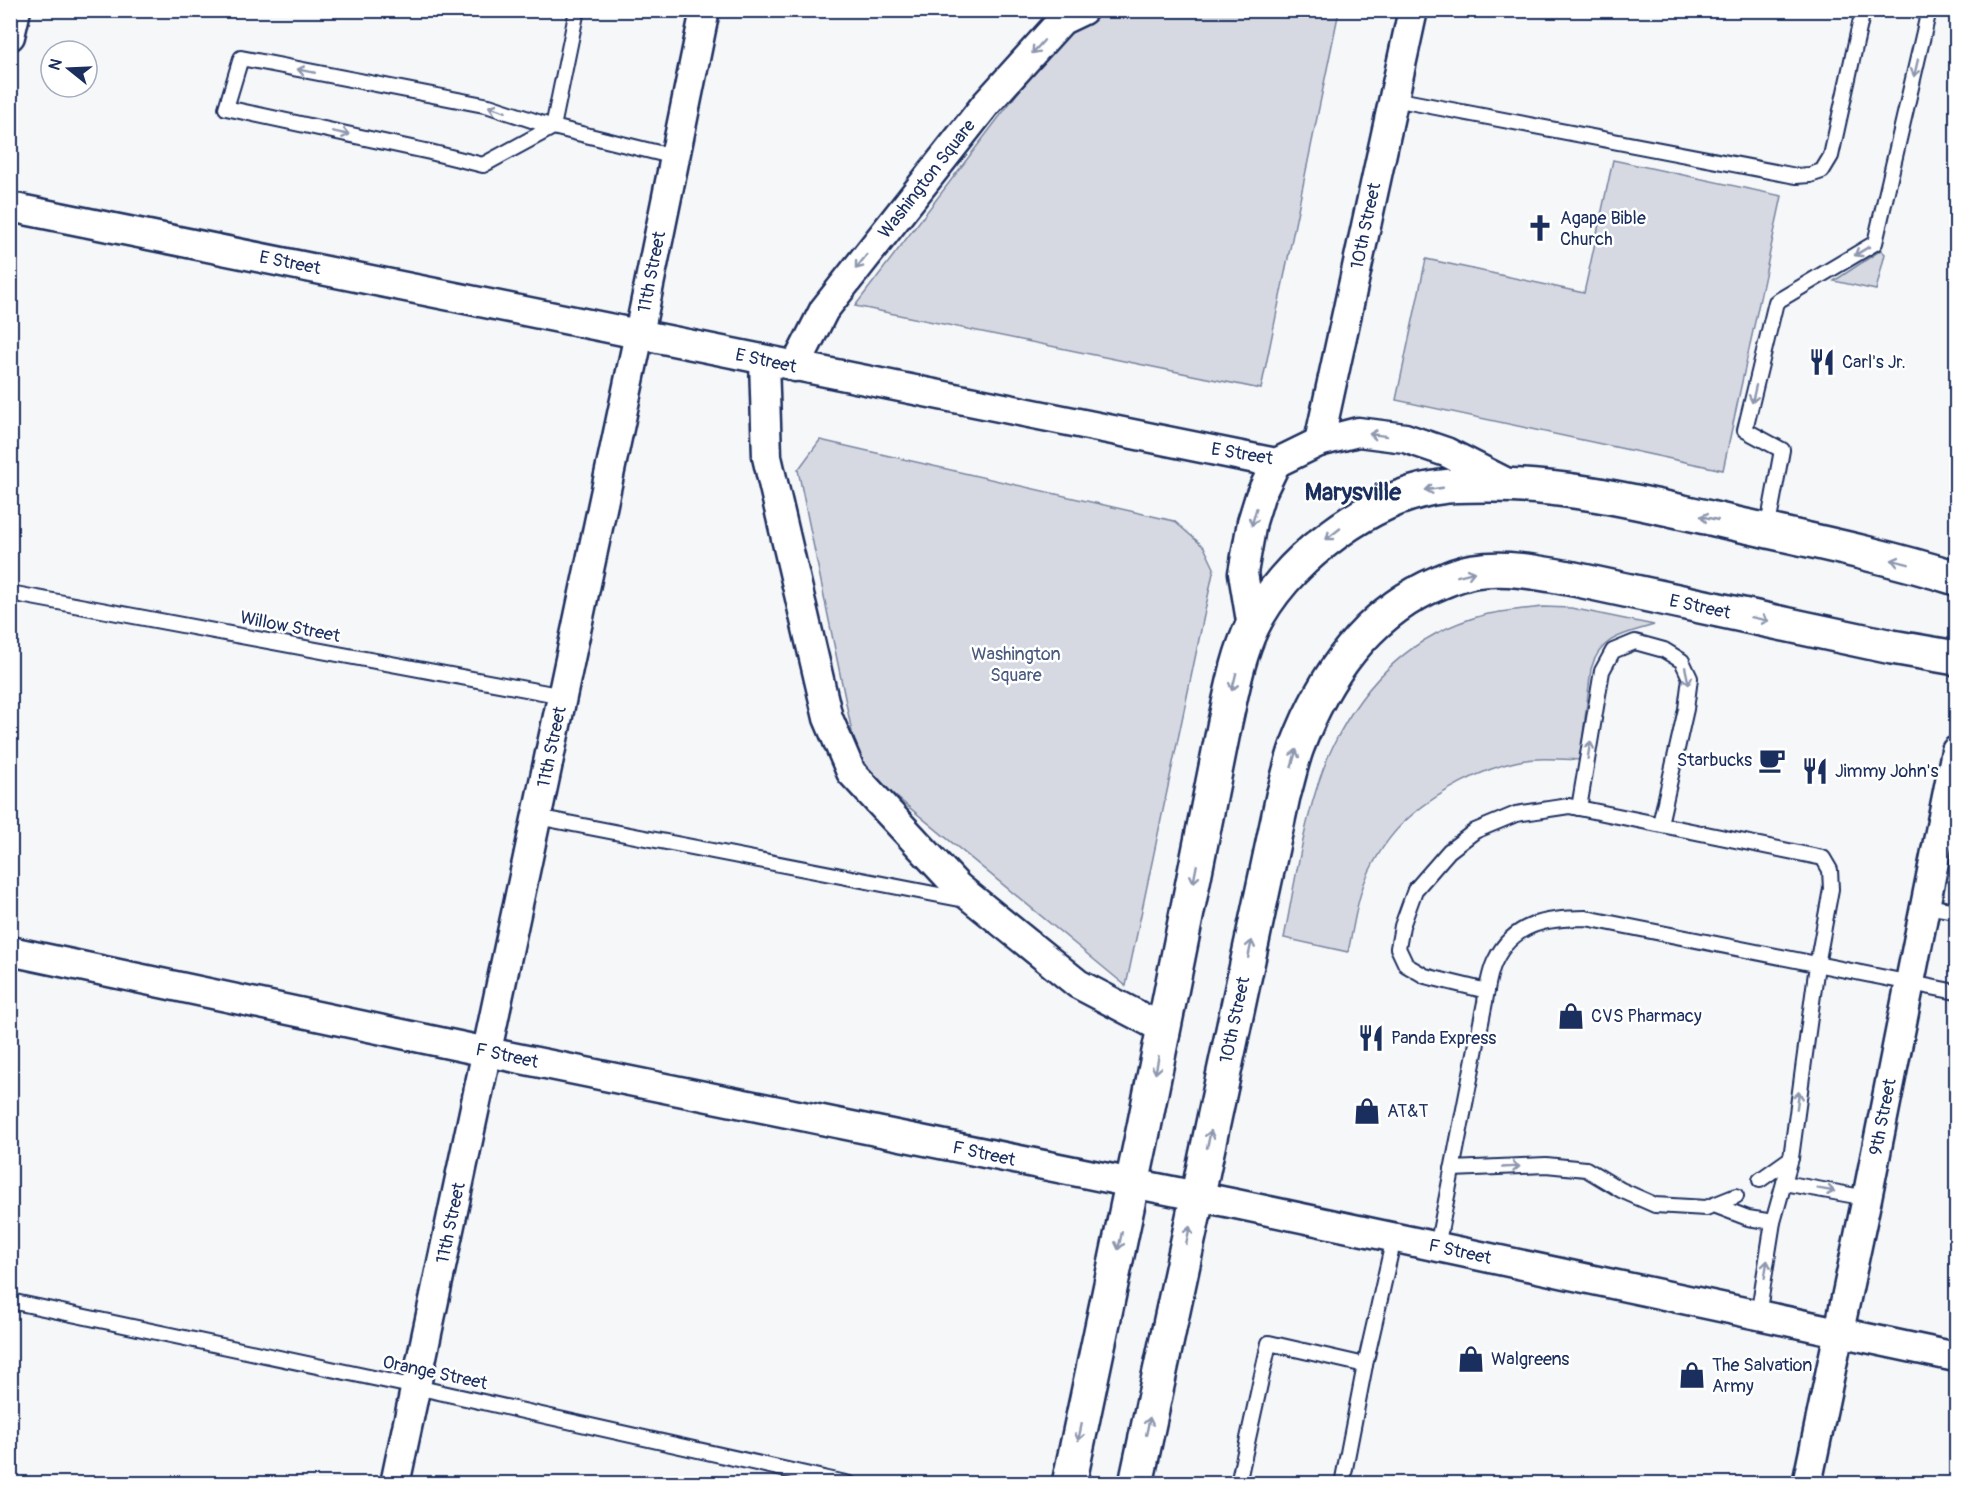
<svg xmlns="http://www.w3.org/2000/svg" width="1967" height="1494" viewBox="0 0 1967 1494" font-family="Pangolin,sans-serif">
<rect width="100%" height="100%" fill="#f6f7f9"/>
<filter id="ink" filterUnits="userSpaceOnUse"><feTurbulence type="fractalNoise" baseFrequency=".0167" numOctaves="2"/><feDisplacementMap in="SourceGraphic" scale="12" xChannelSelector="R" yChannelSelector="G"/><feConvolveMatrix kernelMatrix="1 2 1 2 8 2 1 2 1" color-interpolation-filters="sRGB"/></filter>
<g filter="url(#ink)">
<g fill="#d6d9e2" stroke="#7884a0" stroke-width="1.5">
<polygon points="1132,10 1339,11 1261,389 855,306 1071,23"/>
<polygon points="1613,160 1782,196 1723,470 1396,400 1426,259 1584,293"/>
<polygon points="1881,250 1885,254 1876,290 1834,281"/>
<polygon points="820,440 1174,521 1204,547 1214,568 1126,986 859,766 798,470"/>
<path d="M1543,607L1571,608L1654,625C1625,634 1600,636 1591,669L1580,760C1558,759 1537,757 1515,762C1482,769 1439,792 1413,814C1395,829 1379,851 1369,872C1357,896 1354,926 1348,952L1284,938C1296,878 1307,798 1334,744C1365,681 1414,633 1484,615C1503,611 1523,609 1543,607Z"/>
</g>
<g fill="none" stroke-linecap="round" stroke-linejoin="round">
<defs>
<g id="lane">
<polyline points="577,10 553,127 483,165 430,152 226,108 241,58 489,106 553,127 675,157"/>
<polyline points="1394,99 1796,176 1810,175 1822,171 1831,156 1863,10"/>
<polyline points="1767,531 1782,450 1745,430 1776,302 1875,243 1929,10"/>
<polyline points="10,593 563,696"/>
<polyline points="1579,808 1602,671 1613,651 1635,642 1664,650 1682,661 1690,678 1686,709 1660,824"/>
<polyline points="537,817 965,900"/>
<polyline points="1926,906 1956,911"/>
<polyline points="1487,991 1425,976 1406,965 1398,948 1402,926 1415,890 1449,851 1475,831 1516,814 1569,806 1823,858 1830,870 1831,889 1817,965 1791,1158 1773,1222 1758,1316"/>
<polyline points="1452,1169 1546,1165 1586,1169 1621,1190 1655,1205 1706,1208 1736,1196"/>
<polyline points="1760,1180 1791,1158"/>
<polyline points="1784,1183 1867,1198"/>
<polyline points="1714,1205 1748,1218 1773,1222"/>
<path d="M1437,1247L1485,1002C1487,989 1489,973 1495,961C1513,923 1547,918 1586,918L1956,992"/>
<polyline points="10,1301 416,1387 850,1484"/>
<polyline points="656,1484 667,1484"/>
<polyline points="1238,1484 1269,1343 1365,1365 1394,1238"/>
<polyline points="1342,1484 1365,1365"/>
</g>
<g id="street">
<polyline points="10,36 16,10"/>
<polyline points="10,207 1276,463 1319,442 1358,432 1405,438 1446,452 1511,485"/>
<polyline points="764,361 767,457 828,718 851,772 958,887 1078,984 1164,1029"/>
<polyline points="795,367 824,310 986,104 1062,20 1083,10"/>
<polyline points="1319,442 1413,10"/>
<polyline points="1252,627 1243,573 1252,522 1260,496 1276,463"/>
<polyline points="10,951 487,1052 1236,1204 1956,1357"/>
<polyline points="395,1484 639,334 705,10"/>
<polyline points="1807,1484 1867,1198 1956,751"/>
</g>
<g id="highway">
<path d="M1069,1484L1144,1127L1225,722C1232,691 1238,656 1252,627C1268,594 1296,563 1325,541C1354,518 1387,499 1424,490C1445,485 1467,485 1487,485C1563,484 1637,502 1710,518C1793,537 1876,553 1956,578"/>
<path d="M1136,1484L1283,796C1288,780 1291,763 1297,747C1322,681 1362,620 1427,588C1442,581 1457,574 1474,571C1507,566 1541,573 1574,579L1892,647L1956,658"/>
</g>
</defs>
<use href="#lane" stroke="#1b2f5e" stroke-width="18"/>
<use href="#street" stroke="#1b2f5e" stroke-width="33"/>
<use href="#highway" stroke="#1b2f5e" stroke-width="38"/>
<use href="#lane" stroke="#fff" stroke-width="14"/>
<use href="#street" stroke="#fff" stroke-width="28"/>
<use href="#highway" stroke="#fff" stroke-width="33"/>
</g>
<defs><path id="oneway-shaft" d="M-6 0H5M1.5-3L5.5 0L1.5 3" fill="none" stroke-width="1.6" stroke-linecap="round" stroke-linejoin="round" transform="scale(1.5)"/></defs>
<g stroke="#8d97ae">
<use href="#oneway-shaft" transform="translate(1038 47) rotate(132)"/>
<use href="#oneway-shaft" transform="translate(1916 68) rotate(103)"/>
<use href="#oneway-shaft" transform="translate(306 71) rotate(-169)"/>
<use href="#oneway-shaft" transform="translate(497 109) rotate(-162)"/>
<use href="#oneway-shaft" transform="translate(341 133) rotate(12)"/>
<use href="#oneway-shaft" transform="translate(1862 251) rotate(149)"/>
<use href="#oneway-shaft" transform="translate(861 262) rotate(128)"/>
<use href="#oneway-shaft" transform="translate(1754 394) rotate(103)"/>
<use href="#oneway-shaft" transform="translate(1378 435) rotate(-173)"/>
<use href="#oneway-shaft" transform="translate(1434 489) rotate(172)"/>
<use href="#oneway-shaft" transform="translate(1254 517) rotate(106)"/>
<use href="#oneway-shaft" transform="translate(1709 518) rotate(-167)"/>
<use href="#oneway-shaft" transform="translate(1333 534) rotate(142)"/>
<use href="#oneway-shaft" transform="translate(1900 562) rotate(-166)"/>
<use href="#oneway-shaft" transform="translate(1466 574) rotate(-14)"/>
<use href="#oneway-shaft" transform="translate(1760 619) rotate(12)"/>
<use href="#oneway-shaft" transform="translate(1687 676) rotate(78)"/>
<use href="#oneway-shaft" transform="translate(1234 682) rotate(104)"/>
<use href="#oneway-shaft" transform="translate(1589 750) rotate(-81)"/>
<use href="#oneway-shaft" transform="translate(1294 758) rotate(-74)"/>
<use href="#oneway-shaft" transform="translate(1195 874) rotate(101)"/>
<use href="#oneway-shaft" transform="translate(1250 949) rotate(-78)"/>
<use href="#oneway-shaft" transform="translate(1157 1065) rotate(101)"/>
<use href="#oneway-shaft" transform="translate(1798 1100) rotate(-82)"/>
<use href="#oneway-shaft" transform="translate(1209 1139) rotate(-77)"/>
<use href="#oneway-shaft" transform="translate(1511 1167) rotate(-3)"/>
<use href="#oneway-shaft" transform="translate(1826 1190) rotate(10)"/>
<use href="#oneway-shaft" transform="translate(1188 1235) rotate(-78)"/>
<use href="#oneway-shaft" transform="translate(1120 1241) rotate(102)"/>
<use href="#oneway-shaft" transform="translate(1766 1269) rotate(-81)"/>
<use href="#oneway-shaft" transform="translate(1148 1426) rotate(-78)"/>
<use href="#oneway-shaft" transform="translate(1080 1432) rotate(102)"/>
</g>
</g>
<defs>
<symbol id="church-bare" viewBox="-9 -9 18 18"><path d="M-1.2-6h2.4v3.5h3.3v2.4h-3.3V6h-2.4V-.1h-3.3v-2.4h3.3Z" fill="#1b2f5e" stroke="#fff" stroke-width="2.5" paint-order="stroke"/></symbol>
<symbol id="restaurant-bare" viewBox="-9 -9 18 18"><path d="M-5-6h1v4h1v-4h1v4h1v-4h1v5L-1.5 .5V6h-2V.5L-5-1ZM5-6V6H3V1.5H1.5Q1.5-4 5-6Z" fill="#1b2f5e" stroke="#fff" stroke-width="2.5" paint-order="stroke"/></symbol>
<symbol id="cafe-bare" viewBox="-9 -9 18 18"><path d="M-5.5-4.5H6V0H3Q3 3.5 0 3.5H-2.5Q-5.5 3.5-5.5 0ZM3-3.2v2h1.7v-2ZM-6 4.5H4V6H-6Z" fill="#1b2f5e" stroke="#fff" stroke-width="2.5" paint-order="stroke"/></symbol>
<symbol id="shop-bare" viewBox="-9 -9 18 18"><path d="M-5-2.5h2.3a2.7 3.5 0 0 1 5.4 0H5L5.5 6h-11ZM-1.5-2.5h3a1.5 2.3 0 0 0-3 0Z" fill="#1b2f5e" stroke="#fff" stroke-width="2.5" paint-order="stroke"/></symbol>
</defs>
<g fill-rule="evenodd">
<use href="#church-bare" x="1521" y="209" width="38" height="38"/>
<use href="#restaurant-bare" x="1803" y="343" width="38" height="38"/>
<use href="#cafe-bare" x="1753" y="741" width="38" height="38"/>
<use href="#restaurant-bare" x="1796" y="752" width="38" height="38"/>
<use href="#shop-bare" x="1552" y="997" width="38" height="38"/>
<use href="#restaurant-bare" x="1352" y="1019" width="38" height="38"/>
<use href="#shop-bare" x="1348" y="1092" width="38" height="38"/>
<use href="#shop-bare" x="1452" y="1340" width="38" height="38"/>
<use href="#shop-bare" x="1673" y="1356" width="38" height="38"/>
</g>
<g text-anchor="middle" dominant-baseline="central" stroke-width="5" stroke-linejoin="round" paint-order="stroke">
<g font-size="18" fill="#1b2f5e" stroke="#fff">
<text transform="translate(927 179) rotate(-52)">Washington Square</text>
<text transform="translate(1366 226) rotate(-78)">10th Street</text>
<text transform="translate(290 263) rotate(11)">E Street</text>
<text transform="translate(652 272) rotate(-79)">11th Street</text>
<text transform="translate(766 361) rotate(12)">E Street</text>
<text transform="translate(1242 454) rotate(9)">E Street</text>
<text transform="translate(1700 607) rotate(12)">E Street</text>
<text transform="translate(290 627) rotate(11)">Willow Street</text>
<text transform="translate(552 747) rotate(-78)">11th Street</text>
<text transform="translate(1235 1020) rotate(-78)">10th Street</text>
<text transform="translate(507 1056) rotate(12)">F Street</text>
<text transform="translate(1883 1117) rotate(-79)">9th Street</text>
<text transform="translate(984 1154) rotate(12)">F Street</text>
<text transform="translate(451 1223) rotate(-78)">11th Street</text>
<text transform="translate(1460 1252) rotate(12)">F Street</text>
<text transform="translate(435 1373) rotate(12)">Orange Street</text>
</g>
<g font-size="18" fill="#1b2f5e" stroke="#fff" text-anchor="start">
<text x="1560" y="218">Agape Bible<tspan x="1560" dy="21">Church</tspan></text>
<text x="1842" y="362">Carl's Jr.</text>
<text x="1752" y="760" text-anchor="end">Starbucks</text>
<text x="1835" y="771">Jimmy John's</text>
<text x="1591" y="1016">CVS Pharmacy</text>
<text x="1391" y="1038">Panda Express</text>
<text x="1387" y="1111">AT&amp;T</text>
<text x="1491" y="1359">Walgreens</text>
<text x="1712" y="1365">The Salvation<tspan x="1712" dy="21">Army</tspan></text>
</g>
<g font-size="18" fill="#4a5a7f" stroke="#fff">
<text x="1016" y="654">Washington<tspan x="1016" dy="21">Square</tspan></text>
</g>
<g font-size="24" font-weight="bold" fill="#1b2f5e" stroke="#fff">
<text x="1353" y="492">Marysville</text>
</g>
</g>
<rect width="1967" height="1494" fill="none" stroke="#fff" stroke-width="36"/>
<rect x="18" y="18" width="1931" height="1458" fill="none" stroke="#1b2f5e" stroke-width="2" filter="url(#ink)"/>
<g transform="translate(69 69) rotate(288)"><circle r="28" fill="#ffffff" stroke="#a4acbf" stroke-width="1.5"/>
<path d="M0-4.5L10 22L0 15L-10 22Z" fill="#1b2f5e"/>
<text y="-9" font-size="16" font-weight="bold" text-anchor="middle" fill="#1b2f5e">N</text>
</g>
</svg>
